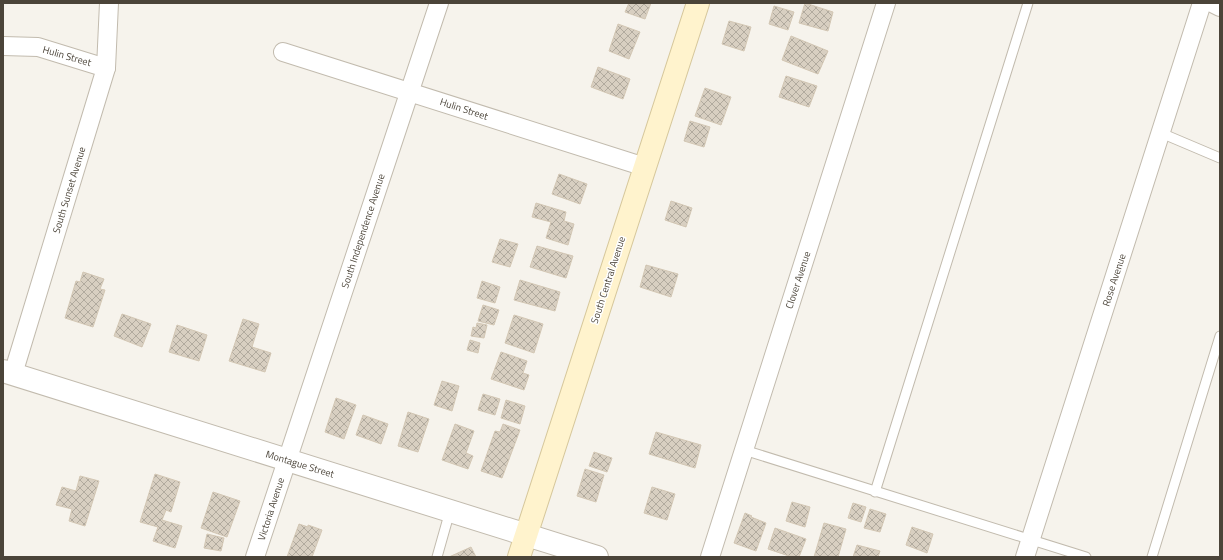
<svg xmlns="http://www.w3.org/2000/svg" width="1223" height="560" viewBox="0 0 1223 560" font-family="'Titillium Web',sans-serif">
<defs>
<pattern id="building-cross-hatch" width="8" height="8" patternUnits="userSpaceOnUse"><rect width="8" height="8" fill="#d8cfc1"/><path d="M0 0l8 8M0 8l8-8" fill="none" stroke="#b1aa9e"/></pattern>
</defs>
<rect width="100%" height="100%" fill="#f6f3ec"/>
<g fill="url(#building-cross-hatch)" stroke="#d3c7b4">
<polygon points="629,3 651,3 645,19 625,12"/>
<polygon points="805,3 833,12 828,31 799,23"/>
<polygon points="774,6 794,12 788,30 769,24"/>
<polygon points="729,21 751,27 744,51 722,44"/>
<polygon points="618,24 640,32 629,59 609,51"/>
<polygon points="791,36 828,51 818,74 782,60"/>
<polygon points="598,67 630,79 623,99 591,87"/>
<polygon points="786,76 817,86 809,107 779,97"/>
<polygon points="705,88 731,97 721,125 695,116"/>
<polygon points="690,121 710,127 704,147 684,141"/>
<polygon points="559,174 587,184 580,204 552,194"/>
<polygon points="671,201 692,208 686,227 665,220"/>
<polygon points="536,203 566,212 564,221 574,224 568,245 546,238 551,222 532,217"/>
<polygon points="500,239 518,244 510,267 492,262"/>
<polygon points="537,246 573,256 566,278 530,267"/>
<polygon points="646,265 678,274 671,297 640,287"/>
<polygon points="83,272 104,279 100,289 105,290 93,327 65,318 76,281 80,282"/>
<polygon points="520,280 560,292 555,311 514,300"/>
<polygon points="482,281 500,287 495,303 477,298"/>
<polygon points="483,305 499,310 494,325 478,321"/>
<polygon points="122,314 151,324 142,347 114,336"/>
<polygon points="514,315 543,324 534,353 505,343"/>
<polygon points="243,319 259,324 252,347 271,353 265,372 229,361"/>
<polygon points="477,323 487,325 484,338 471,336 473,327 476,328"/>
<polygon points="177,325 207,335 199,361 169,352"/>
<polygon points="470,340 480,343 478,353 467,350"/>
<polygon points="501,352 527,361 523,373 529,375 524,390 491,379"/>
<polygon points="442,381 459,386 452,411 434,405"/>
<polygon points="483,394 500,399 495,415 478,410"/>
<polygon points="336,398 356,405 344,439 325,432"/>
<polygon points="506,400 525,406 520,424 501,418"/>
<polygon points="408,412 429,419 418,452 398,446"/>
<polygon points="363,415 388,424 381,444 356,435"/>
<polygon points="455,424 474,431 466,453 473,456 468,469 442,460"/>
<polygon points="503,424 520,430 502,478 481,471 495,431 500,432"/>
<polygon points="656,432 701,445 695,468 649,454"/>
<polygon points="594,452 612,458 607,472 589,466"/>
<polygon points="585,469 604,475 596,502 577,496"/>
<polygon points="155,474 180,482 171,512 166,510 162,520 182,526 175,548 153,541 158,527 140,522"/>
<polygon points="80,476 99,481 85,526 69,521 72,509 56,505 62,487 76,491"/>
<polygon points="652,487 675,494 667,520 644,513"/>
<polygon points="213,492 240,501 227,537 201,528"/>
<polygon points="792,502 810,507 805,527 786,521"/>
<polygon points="853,503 866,507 861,522 848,518"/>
<polygon points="870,509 886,514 880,532 864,528"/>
<polygon points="745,513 752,516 751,517 766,523 756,551 734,543"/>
<polygon points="824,523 846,529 838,557 814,557"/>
<polygon points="299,524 308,527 308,525 322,530 312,557 287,557"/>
<polygon points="912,527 933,534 927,553 906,545"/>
<polygon points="775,528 806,539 799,557 792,557 768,549"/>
<polygon points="207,534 224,538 221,551 204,548"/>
<polygon points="857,545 880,551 878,557 853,557"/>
<polygon points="471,547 476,557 449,557"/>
</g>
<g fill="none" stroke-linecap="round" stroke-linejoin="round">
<defs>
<g id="service">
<polyline points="1161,133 1220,158"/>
<polyline points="744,450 1086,557"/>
<polyline points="875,492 1028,3"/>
<polyline points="437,557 450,511"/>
<polyline points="1152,557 1220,336"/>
</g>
<g id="minor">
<polyline points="1212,3 1220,7"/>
<polyline points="3,46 38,47 106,68"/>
<polyline points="283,52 645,167"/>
<polyline points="13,374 106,68 109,3"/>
<polyline points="255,557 439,3"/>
<polyline points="710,557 886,3"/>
<polyline points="1025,557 1202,3"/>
</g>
<polyline id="tertiary" points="3,371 597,557"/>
<polyline id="secondary" points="519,557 698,3"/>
</defs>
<use href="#service" stroke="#c2bbae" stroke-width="11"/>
<use href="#minor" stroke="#c2bbae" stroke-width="20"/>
<use href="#tertiary" stroke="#c2bbae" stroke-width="24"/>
<use href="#secondary" stroke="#d6c79b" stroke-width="24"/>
<use href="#service" stroke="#fff" stroke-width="9"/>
<use href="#minor" stroke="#fff" stroke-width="18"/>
<use href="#tertiary" stroke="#fff" stroke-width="22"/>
<use href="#secondary" stroke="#fff3cd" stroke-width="22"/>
</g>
<g text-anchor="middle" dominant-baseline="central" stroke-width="3" stroke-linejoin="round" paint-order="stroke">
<g font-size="10" fill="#4b4439" stroke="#fff">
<text transform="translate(67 56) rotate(16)">Hulin Street</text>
<text transform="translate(464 109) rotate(18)">Hulin Street</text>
<text transform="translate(69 190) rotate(-73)">South Sunset Avenue</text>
<text transform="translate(363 231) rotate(-72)">South Independence Avenue</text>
<text transform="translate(608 280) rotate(-72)">South Central Avenue</text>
<text transform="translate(798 280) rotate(-72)">Clover Avenue</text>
<text transform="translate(1114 280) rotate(-72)">Rose Avenue</text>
<text transform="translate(300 464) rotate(17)">Montague Street</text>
<text transform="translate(271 509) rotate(-72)">Victoria Avenue</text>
</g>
</g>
<rect width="1223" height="560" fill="none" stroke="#4b4439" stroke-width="8"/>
</svg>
